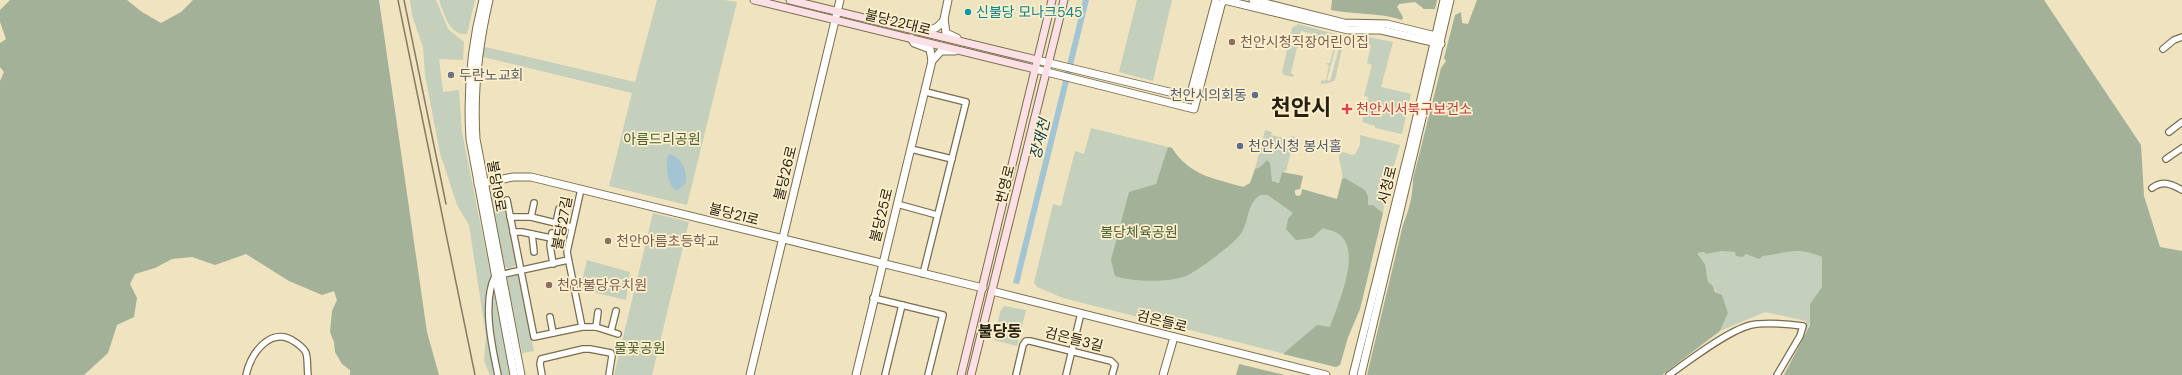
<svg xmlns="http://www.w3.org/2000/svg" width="2182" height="375" viewBox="0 0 2182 375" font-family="'DM Sans','Noto Sans KR',sans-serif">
<rect width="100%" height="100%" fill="#f0e3bf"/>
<g fill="#c4cfbc">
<path d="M410,0H436L448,29L464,42L463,60L439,59L443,92L459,90L462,132L491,277C483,308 488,343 494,375H490L484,361L486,336L469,225L457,205L440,153L425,75L423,47L412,15Z"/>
<path d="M439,0H475L467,34C449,36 444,13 439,0Z"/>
<polygon points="657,0 724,0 737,2 687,205 609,186 632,93 479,56 481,46 635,82"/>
<polygon points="1137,0 1172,0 1153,81 1119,72"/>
<polygon points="1298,24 1350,38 1369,37 1393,42 1381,87 1411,94 1402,134 1375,128 1375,126 1362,122 1368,97 1364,96 1372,65 1367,63 1371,45 1344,39 1335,80 1329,83 1321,84 1321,81 1326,80 1329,66 1326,63 1330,63 1334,47 1331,44 1335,44 1336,46 1327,80 1330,81 1341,41 1301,31 1291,73 1294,75 1293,77 1284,75 1282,72 1292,28"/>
<polygon points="1091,128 1172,148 1178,158 1198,174 1380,226 1360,309 1348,337 1340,365 1336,367 1063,298 1037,287 1034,283 1053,204 1061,206 1075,151 1084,154"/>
<polygon points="1265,130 1272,132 1271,135 1290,140 1291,136 1295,137 1286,171 1282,172 1279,183 1272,181 1267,160 1260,167 1255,169"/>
<path d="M1360,135L1400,145L1389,183L1383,213L1373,205H1368V196L1365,190L1345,178L1342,179C1344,169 1337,162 1340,151L1352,155L1355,154L1360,145Z"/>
<polygon points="500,187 516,265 509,269 505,267 490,192 492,189"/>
<polygon points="653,213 689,222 652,375 614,375"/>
<path d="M1792,250L1807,251L1822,257V287L1810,304L1811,320L1806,332V321L1765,312L1720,331L1728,313L1713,286L1708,282L1705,264L1697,253L1704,252L1706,254C1720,251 1731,248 1743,257L1746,254L1762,256Z"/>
<polygon points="587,260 630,272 626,300 580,289"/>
<polygon points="517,274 519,276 534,351 522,353 507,279 509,276"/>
<polygon points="493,288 510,375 498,375 493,347 491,295"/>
<polygon points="1004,306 1026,310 1017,346 994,340 1000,312"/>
</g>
<g fill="#a2b197">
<polygon points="10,0 127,0 142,12 161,23 181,12 193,0 379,0 427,332 439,375 350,375 350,370 342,364 335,352 334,342 330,332 332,311 337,300 334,291 322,295 289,281 246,254 215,265 192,257 172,259 155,268 135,274 130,284 137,298 134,317 117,325 108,353 84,375 0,375 0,81 4,72 0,67 0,43 6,39 0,22 0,10"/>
<path d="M1332,0H1437L1435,9H1424L1415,2L1399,4L1397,7L1403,17L1402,20C1379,12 1355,15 1331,10Z"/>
<path d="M1477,0H2044L2141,145L2144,196L2160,247L2182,251V375H1784L1810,325V304L1822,287V257C1796,246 1788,253 1763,256L1759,259L1746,254L1743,257L1736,256L1735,252L1722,251L1706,254L1704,252L1697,253L1705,264L1708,282L1713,286L1715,292L1722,295L1728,313L1720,331L1662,375H1367L1403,225C1409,210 1413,195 1413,179L1441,68L1446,61L1444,58L1455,15L1461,12L1462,23L1468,24Z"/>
<path d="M1168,147L1172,148C1189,175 1214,179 1243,187L1250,183L1255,169L1260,167L1267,160L1270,163L1272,181L1279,183L1282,172L1303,176L1300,189L1295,190V194L1297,196L1301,195L1302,189L1337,199L1342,179L1345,178L1365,190L1368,196V205H1373L1383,213L1360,309L1348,337L1340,365L1336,367L1283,354L1317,325L1330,327C1337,306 1362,253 1340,235C1336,231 1328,230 1323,228L1312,238L1296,240L1286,229L1288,219L1293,213L1268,195H1260C1245,206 1250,222 1240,235C1232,245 1200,269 1188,275C1172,283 1132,282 1115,276L1111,260L1129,192L1156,184Z"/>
<polygon points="1239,364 1285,375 1236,375"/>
</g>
<g fill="#a3c4d2">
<polygon points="1083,0 1089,0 1019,284 1013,283"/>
<path d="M671,154C681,158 689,173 685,184L676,191C667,183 665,167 668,155Z"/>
</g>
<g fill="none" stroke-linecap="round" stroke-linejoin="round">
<defs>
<g id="minor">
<polyline points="2163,49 2174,40 2182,37"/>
<polyline points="2169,132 2182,122"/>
<polyline points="911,149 952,159"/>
<polyline points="2166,159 2182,148"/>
<path d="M2152,188C2163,180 2171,184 2182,190"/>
<polyline points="507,200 534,337 582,327 567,252 581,189"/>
<polyline points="897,204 937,215"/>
<polyline points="510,217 531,217 572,227"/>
<polyline points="531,217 534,203"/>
<polyline points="556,223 559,209"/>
<polyline points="513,232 522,232 551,238"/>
<polyline points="552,233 550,245 553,264"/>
<polyline points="532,234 534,252"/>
<polyline points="923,274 966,102 926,92"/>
<polyline points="873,298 943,315 928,375"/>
<polyline points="550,317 553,333"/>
<polyline points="582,327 596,327 618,334"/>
<polyline points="596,327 598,312"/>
<polyline points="611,331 616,311"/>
<path d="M246,375C251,353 271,325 295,342C299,345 304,348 306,353C308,359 307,368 308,375"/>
<path d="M498,375C492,347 482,302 495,276L568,260"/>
<polyline points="542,375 540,364 541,359 583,349 590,349 611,353 612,356 609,375"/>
<polyline points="885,375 902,305"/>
<polyline points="1016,375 1023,345 1026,341 1030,341 1111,361 1115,365 1112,375"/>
<polyline points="1066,375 1081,313"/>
<path d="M1669,375C1688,361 1729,330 1751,325C1766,322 1787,324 1803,326L1800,336L1777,375"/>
</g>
<g id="tertiary">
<path d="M483,0C471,46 467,92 470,139L514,375"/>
<path d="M489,0C478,47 473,91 476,139L521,375"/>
<polyline points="948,0 944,19 946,33 957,38"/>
<polyline points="1253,0 1344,23 1387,24 1440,37"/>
<path d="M921,29C932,31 937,29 944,20"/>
<polyline points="1037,60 1190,97 1216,0"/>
<polyline points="932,61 941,51 955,51"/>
<polyline points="1035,69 1194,109 1221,5 1224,0 1348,30 1381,30 1441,44"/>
<polyline points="478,184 513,177 531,177 983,288"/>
<polyline points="992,291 1326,375"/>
<polyline points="750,375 840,0"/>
<polyline points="856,375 932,61 930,49 914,43 911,38"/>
<polyline points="1163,375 1174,337"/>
<polyline points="1353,375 1411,142 1444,0"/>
<polyline points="1361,375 1450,0"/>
</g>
<g id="secondary">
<polyline points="754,0 1035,69"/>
<polyline points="790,0 1037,60"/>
<polyline points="961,375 1052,0"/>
<polyline points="971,375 1064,0"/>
</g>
</defs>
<use href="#minor" stroke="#796d4d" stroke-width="8"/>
<use href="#tertiary" stroke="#796d4d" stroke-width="9"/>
<use href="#secondary" stroke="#796d4d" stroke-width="9"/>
<use href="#minor" stroke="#fff" stroke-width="5.5"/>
<use href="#tertiary" stroke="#fff" stroke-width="7"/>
<use href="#secondary" stroke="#fce0e5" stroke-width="7"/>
<g stroke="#847c64" stroke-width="1.5">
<polyline points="398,0 475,375"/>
<polyline points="404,0 446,204"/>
</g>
</g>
<circle fill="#0f9aa8" stroke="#fef0cc" stroke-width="1.5" cx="968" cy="12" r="4"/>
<g fill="#8d6e63" stroke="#fef0cc" stroke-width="1.5">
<circle cx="1232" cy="42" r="4"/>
<circle cx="608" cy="241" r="4"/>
<circle cx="549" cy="285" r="4"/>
</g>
<circle fill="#6b7280" stroke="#fef0cc" stroke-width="1.5" cx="451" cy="75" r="4"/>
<g fill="#5c6f8a" stroke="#fef0cc" stroke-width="1.5">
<circle cx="1255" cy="95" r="4"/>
<circle cx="1240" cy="146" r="4"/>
</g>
<path fill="#e0444e" stroke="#fef0cc" stroke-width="1.5" d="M1345 103h4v4h4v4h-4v4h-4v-4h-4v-4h4z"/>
<g text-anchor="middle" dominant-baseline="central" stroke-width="3.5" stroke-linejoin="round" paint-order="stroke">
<g font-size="14" fill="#0d838f" stroke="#fef0cc" text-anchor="start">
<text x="976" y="12">신불당 모나크545</text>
</g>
<g font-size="14" fill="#252113" stroke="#fef0cc">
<text transform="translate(898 22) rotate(14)">불당22대로</text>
<text transform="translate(785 173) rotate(-76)">불당26로</text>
<text transform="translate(1005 184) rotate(-76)">번영로</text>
<text transform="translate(1387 185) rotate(-76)">시청로</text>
<text transform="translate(497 186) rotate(80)">불당19로</text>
<text transform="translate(734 214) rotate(14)">불당21로</text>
<text transform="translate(881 215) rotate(-76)">불당25로</text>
<text transform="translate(562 223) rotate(-79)">불당27길</text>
<text transform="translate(1162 321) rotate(14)">검은들로</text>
<text transform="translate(1074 339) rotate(14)">검은들3길</text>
</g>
<g font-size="14" fill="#785e54" stroke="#fef0cc" text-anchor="start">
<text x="1240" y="42">천안시청직장어린이집</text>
<text x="616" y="241">천안아름초등학교</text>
<text x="557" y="285">천안불당유치원</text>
</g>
<g font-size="14" fill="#5b616d" stroke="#fef0cc" text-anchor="start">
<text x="459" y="75">두란노교회</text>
</g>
<g font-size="14" fill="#4e5e75" stroke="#fef0cc" text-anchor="end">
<text x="1247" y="95">천안시의회동</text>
<text x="1248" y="146" text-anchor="start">천안시청 봉서홀</text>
</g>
<g font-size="14" fill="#be3a42" stroke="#fef0cc" text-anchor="start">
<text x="1356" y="109">천안시서북구보건소</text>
</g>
<g font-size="14" fill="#486035" stroke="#fef0cc">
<text x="662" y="139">아름드리공원</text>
<text x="1139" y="232">불당체육공원</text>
<text x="640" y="348">물꽃공원</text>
</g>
<g font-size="15" font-style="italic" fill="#114051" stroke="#fef0cc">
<text transform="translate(1040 139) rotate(-76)">장재천</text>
</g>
<g font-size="16" font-weight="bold" fill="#252113" stroke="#fef0cc">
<text x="1000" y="331">불당동</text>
</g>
<g font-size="22" font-weight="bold" fill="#252113" stroke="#fef0cc">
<text x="1301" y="107">천안시</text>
</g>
</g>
</svg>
